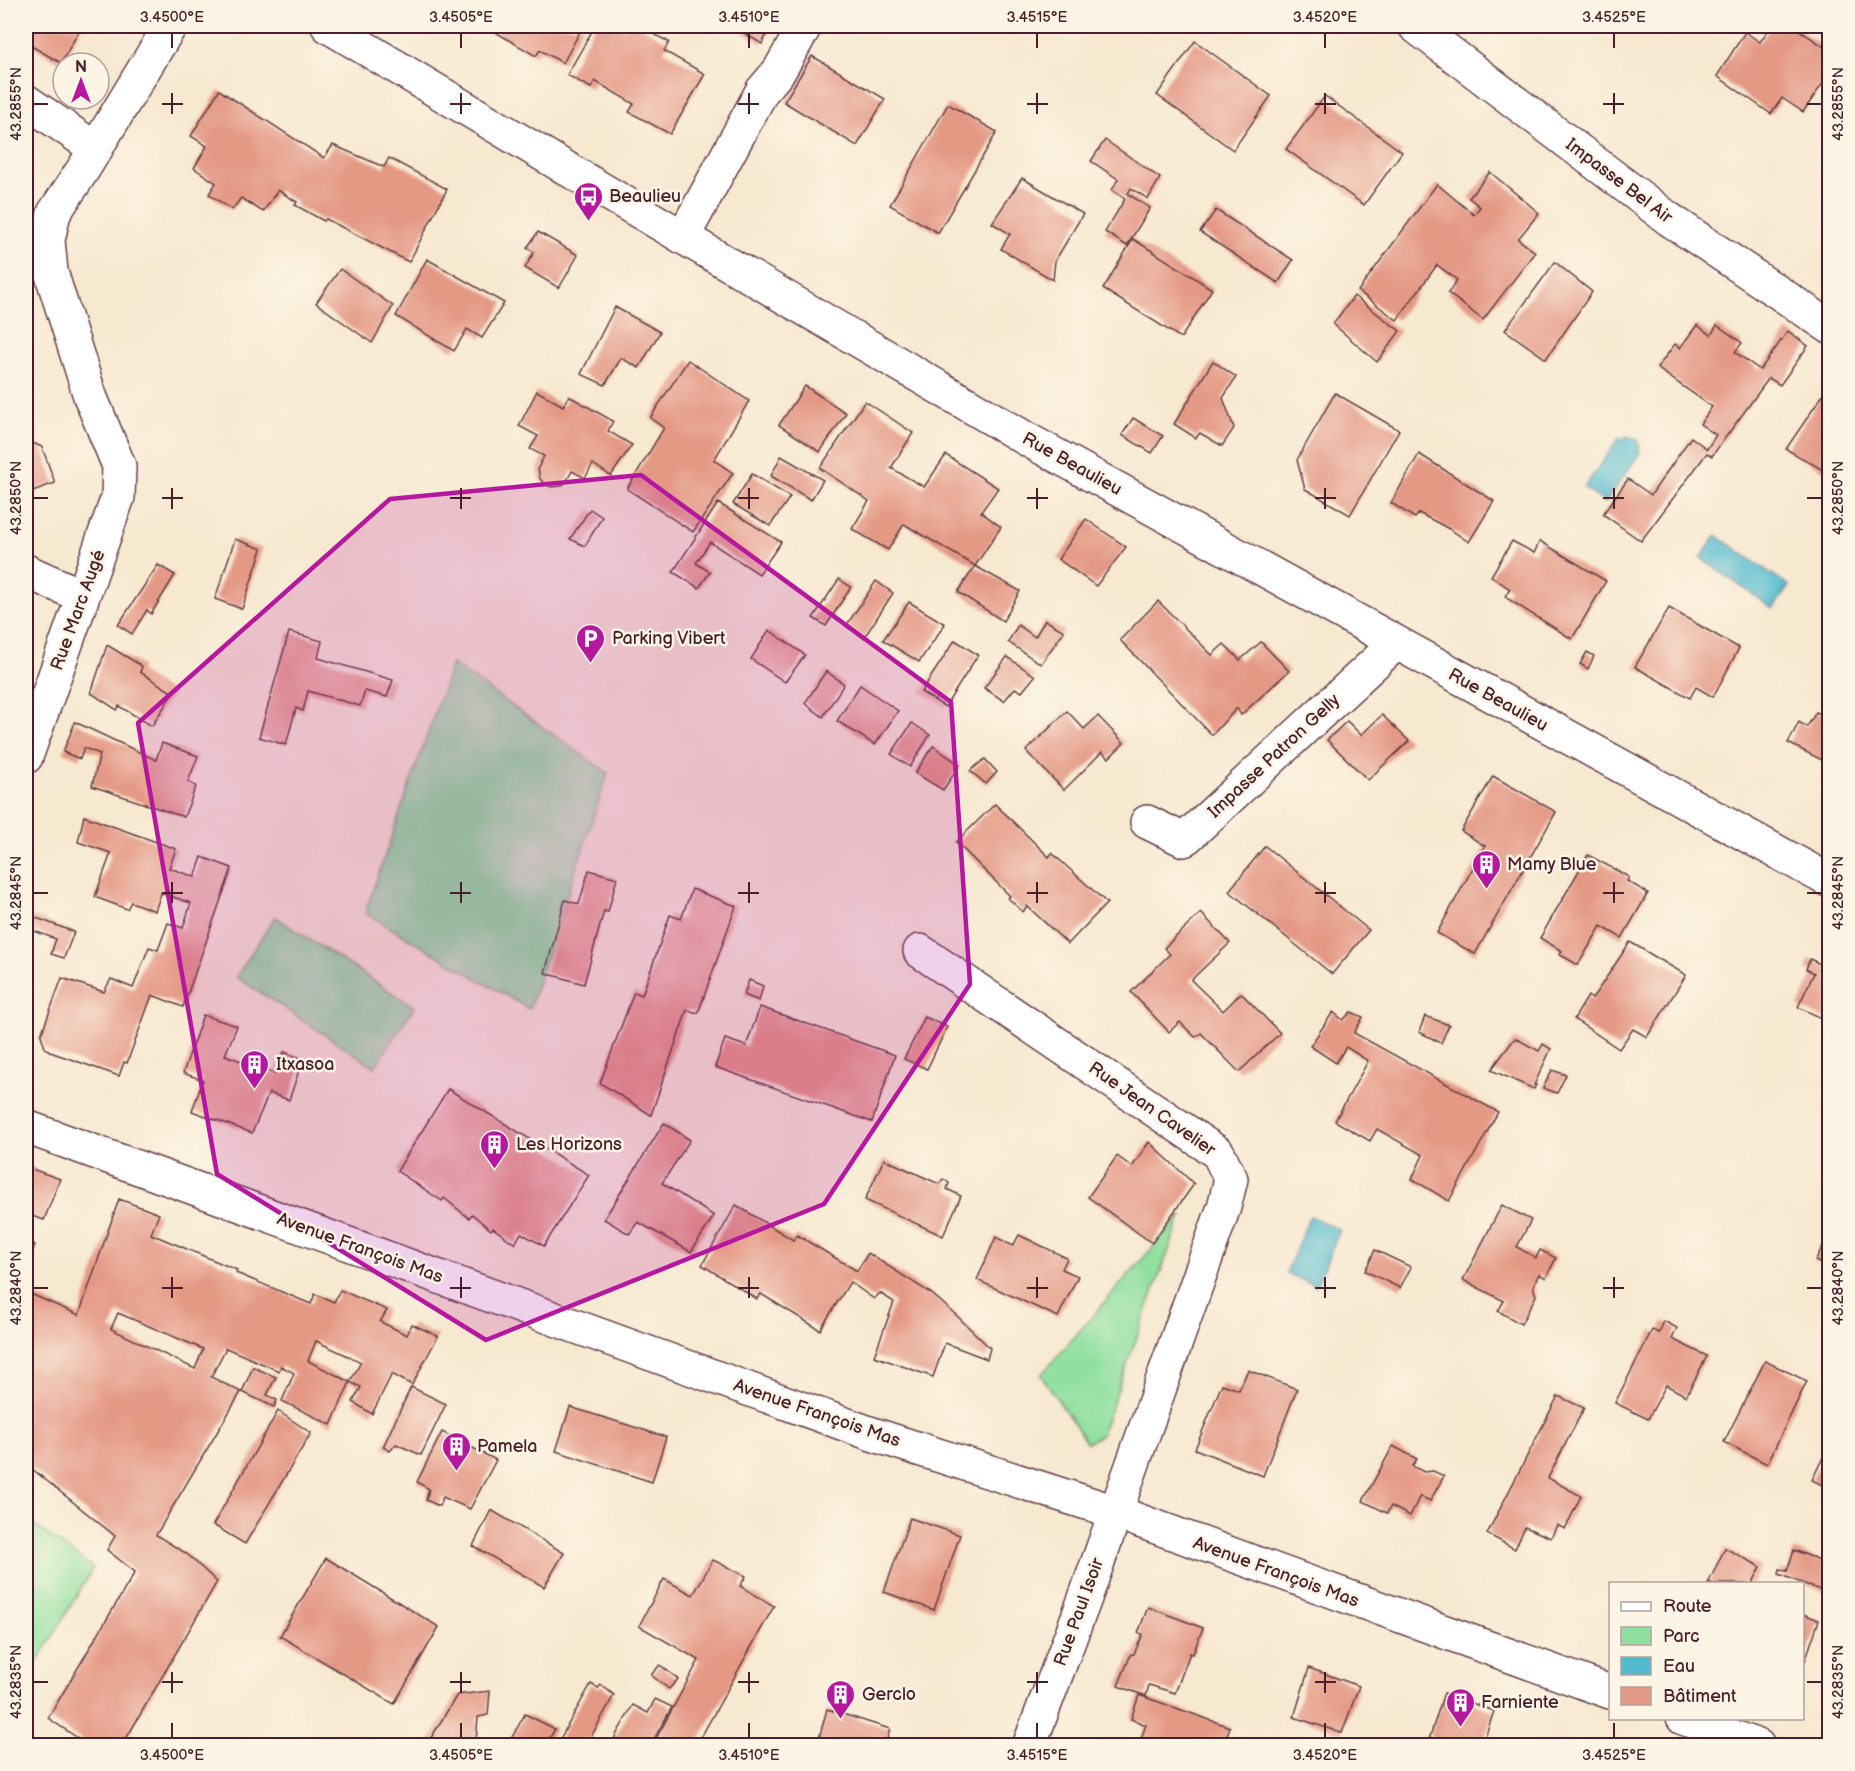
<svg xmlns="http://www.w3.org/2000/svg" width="1855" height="1771" viewBox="0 0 1855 1771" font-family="'Balsamiq Sans',sans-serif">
<rect width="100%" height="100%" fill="#fcf5e5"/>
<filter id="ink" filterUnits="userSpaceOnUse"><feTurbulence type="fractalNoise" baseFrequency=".0167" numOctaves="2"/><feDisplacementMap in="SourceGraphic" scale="12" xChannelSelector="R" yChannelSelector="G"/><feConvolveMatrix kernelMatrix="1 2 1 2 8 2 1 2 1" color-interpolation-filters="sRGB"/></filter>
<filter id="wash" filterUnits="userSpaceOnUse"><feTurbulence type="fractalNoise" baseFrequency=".008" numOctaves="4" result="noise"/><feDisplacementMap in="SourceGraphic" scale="24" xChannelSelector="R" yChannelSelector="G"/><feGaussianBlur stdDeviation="1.35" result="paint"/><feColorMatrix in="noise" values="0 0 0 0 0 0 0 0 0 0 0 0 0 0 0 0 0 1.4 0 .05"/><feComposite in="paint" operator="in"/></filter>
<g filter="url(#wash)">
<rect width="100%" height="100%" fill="#f7e8d0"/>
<g fill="#90e09f" stroke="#6d8065" stroke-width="1.5">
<polygon points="452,664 608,773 529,1009 365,913"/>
<polygon points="275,917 414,1007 375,1067 236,977"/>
<polygon points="1182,1214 1101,1435 1087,1443 1041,1375"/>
<polygon points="26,1519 93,1568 30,1675 26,1673"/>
</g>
<g fill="#51bacf" stroke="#4e6c7d" stroke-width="1.5">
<polygon points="1627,436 1638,440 1640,453 1605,503 1584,488 1619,438 1621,440"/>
<polygon points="1716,535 1789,586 1773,609 1701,558"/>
<polygon points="1310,1216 1340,1230 1316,1286 1286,1273"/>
</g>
<g id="blocks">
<g fill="#e49985" fill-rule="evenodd">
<polygon points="26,26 89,26 88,28 82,26 61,63 26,43"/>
<polygon points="497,26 583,26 563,63 540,50 536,56 497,33 500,27"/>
<polygon points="595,26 616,26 624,29 626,26 639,26 669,42 664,51 705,74 670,134 629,112 634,104 595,81 591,88 567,75"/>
<polygon points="732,26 771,26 762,44"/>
<polygon points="1017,26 1048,26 1048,27 1019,32"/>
<polygon points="1771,26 1793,26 1830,51 1830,73 1803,112 1782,98 1771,114 1717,76 1745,32 1760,42"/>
<polygon points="1195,41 1271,96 1233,150 1157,95"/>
<polygon points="812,56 885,99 857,146 784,102"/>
<polygon points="219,90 324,158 333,145 384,167 389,158 447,189 409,262 326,219 324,221 295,205 297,202 278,190 263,212 241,198 232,210 209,194 216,183 194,168 207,146 191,136"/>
<polygon points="1325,96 1402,152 1364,205 1286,149"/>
<polygon points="948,104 997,132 938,233 890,205"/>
<polygon points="1105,140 1160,178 1148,199 1131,188 1128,194 1150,208 1127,246 1105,232 1125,199 1112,190 1118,179 1091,161"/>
<polygon points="1490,172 1539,213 1518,239 1535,252 1483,320 1448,293 1457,280 1437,265 1397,320 1358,291 1437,184 1474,215 1480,207 1469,198"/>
<polygon points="1022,178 1083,214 1055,261 1053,280 1001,249 1010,234 992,223"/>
<polygon points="1216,210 1293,260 1278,283 1200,232"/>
<polygon points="538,232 578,255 559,288 525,268 534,252 527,248"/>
<polygon points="1133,239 1212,289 1181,338 1103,289"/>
<polygon points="427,259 504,303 482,338 467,329 454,351 396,316"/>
<polygon points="1555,262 1592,292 1546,359 1505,330"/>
<polygon points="340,269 393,306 372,343 316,303"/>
<polygon points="1354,296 1400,331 1377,362 1333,324"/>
<polygon points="615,307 660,332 639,368 621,358 605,385 581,374"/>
<polygon points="1697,325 1711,335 1717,325 1742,343 1735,352 1760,370 1788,331 1808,346 1780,385 1769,378 1712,456 1707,453 1641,541 1603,514 1628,479 1651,495 1691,437 1707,449 1716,435 1700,424 1712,407 1657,368 1675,344 1680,348"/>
<polygon points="688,360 749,401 714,460 733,473 693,532 627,489 664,428 650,418"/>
<polygon points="1213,361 1236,377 1223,398 1234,428 1222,446 1200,433 1196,438 1174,424"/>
<polygon points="805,386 846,413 820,452 779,425"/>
<polygon points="537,391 563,406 569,396 613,421 608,431 632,445 611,476 593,464 585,478 572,471 566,482 561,486 552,487 545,484 540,479 538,468 544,456 530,449 538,436 519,426"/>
<polygon points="1335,393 1399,430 1350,515 1305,489 1297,460"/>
<polygon points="1824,393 1830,396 1830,474 1786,449"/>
<polygon points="865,401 913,433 891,468 924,487 946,455 998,488 981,512 1001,527 975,566 904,524 888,550 852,529 869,501 820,468"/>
<polygon points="1133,418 1163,436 1152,453 1122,435"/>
<polygon points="26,440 42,447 55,483 30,492 26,490"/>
<polygon points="1419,454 1494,501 1469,542 1451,530 1419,513 1415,518 1391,503"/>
<polygon points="781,456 823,480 811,500 771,476"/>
<polygon points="752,474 790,497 770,526 733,504"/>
<polygon points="718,503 781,542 759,574 710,542 696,563 710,572 699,588 673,572"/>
<polygon points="590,509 602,517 585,546 570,539"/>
<polygon points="1086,519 1126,547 1096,586 1058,559"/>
<polygon points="235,539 262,549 242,609 215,599"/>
<polygon points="1512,541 1534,553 1540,541 1606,581 1572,639 1505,597 1510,589 1491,576"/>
<polygon points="158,565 175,575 151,614 147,610 132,634 118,625"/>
<polygon points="975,566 1020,591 1003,621 958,592"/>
<polygon points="839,579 851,587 826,626 813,618"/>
<polygon points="876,581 893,593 864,638 846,626"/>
<polygon points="1158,601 1212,655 1224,644 1240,660 1261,642 1289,671 1241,715 1237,708 1212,735 1120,640"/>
<polygon points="909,602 945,624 919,662 883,640"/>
<polygon points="1669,608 1739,648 1713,697 1696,687 1690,698 1635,667"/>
<polygon points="1045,620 1064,631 1041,664 1008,642 1018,625 1035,637"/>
<polygon points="769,630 805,655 785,682 751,659"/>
<polygon points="289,632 322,641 318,658 393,680 387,697 365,691 360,706 308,691 303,711 296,708 286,745 259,737"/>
<polygon points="955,640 978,655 945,707 921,692"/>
<polygon points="107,645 142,666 140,672 173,693 152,726 119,706 117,710 91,693"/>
<polygon points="1587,652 1594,656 1588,669 1580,664"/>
<polygon points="1007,657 1035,676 1022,692 1015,688 1004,701 984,688"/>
<polygon points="826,671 844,684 823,717 805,703"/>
<polygon points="860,685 898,711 875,745 837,721"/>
<polygon points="1830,699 1830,764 1788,743 1799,722 1807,727 1816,712 1821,714"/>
<polygon points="1067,711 1084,729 1098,716 1124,743 1109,758 1102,752 1064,790 1026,751"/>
<polygon points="1382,715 1409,741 1368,780 1327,740 1347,721 1361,735"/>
<polygon points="75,722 156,760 162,743 198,756 188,782 196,786 184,817 92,786 100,754 84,748 80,759 63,752"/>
<polygon points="912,723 930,735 910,767 891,754"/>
<polygon points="933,746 960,765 943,790 915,773"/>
<polygon points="985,759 997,772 986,784 970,771"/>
<polygon points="1493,776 1556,812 1475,954 1437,933 1485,846 1461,831"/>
<polygon points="995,804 1049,857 1052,853 1107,903 1068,944 1027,906 1023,912 1008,898 1010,896 956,842"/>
<polygon points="84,816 176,849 169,868 195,877 202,857 232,868 183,1007 152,995 127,1063 124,1062 119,1076 53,1053 45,1048 41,1035 62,978 104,992 111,979 133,988 149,947 158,950 168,923 183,928 191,903 161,893 155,911 131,902 127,909 95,897 111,853 78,842"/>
<polygon points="1265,846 1369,930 1332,974 1229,891"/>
<polygon points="1588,855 1629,877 1627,881 1648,893 1622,938 1601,926 1578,965 1559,954 1562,951 1540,938"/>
<polygon points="589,870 617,878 608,912 604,911 584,984 545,973 565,900 579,904"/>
<polygon points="692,889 736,906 698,1013 687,1010 651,1115 600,1083 634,992 642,995 670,915 681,919"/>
<polygon points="1201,913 1230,943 1191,980 1223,1011 1241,993 1280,1033 1239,1072 1201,1033 1195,1037 1180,1022 1169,1032 1131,992 1170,954 1164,948"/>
<polygon points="26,914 74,932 64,958 51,954 56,939 26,928"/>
<polygon points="1630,942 1686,975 1647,1037 1633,1029 1619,1049 1574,1019 1588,996 1592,999"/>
<polygon points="1810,959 1830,969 1830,1022 1798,1007 1814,973 1806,969"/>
<polygon points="749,980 763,986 759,1001 744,995"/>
<polygon points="760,1007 895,1055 872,1122 715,1067 725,1039 746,1046"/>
<polygon points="1333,1012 1343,1020 1351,1012 1363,1017 1354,1033 1498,1112 1449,1201 1412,1179 1423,1155 1377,1129 1370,1141 1335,1121 1368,1061 1346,1047 1336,1063 1310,1046"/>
<polygon points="203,1015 237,1026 225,1055 275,1074 284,1052 303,1059 289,1100 269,1093 252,1133 192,1111 203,1080 183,1073"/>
<polygon points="1425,1016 1449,1025 1441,1043 1419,1032"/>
<polygon points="925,1017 947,1027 927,1069 904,1059"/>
<polygon points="1515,1038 1539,1051 1543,1044 1551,1049 1534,1085 1536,1085 1534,1089 1491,1070"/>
<polygon points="1552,1070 1566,1075 1557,1093 1543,1088"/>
<polygon points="448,1089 589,1175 544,1246 521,1233 515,1244 493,1228 491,1230 472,1214 469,1218 444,1198 442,1201 397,1171"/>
<polygon points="664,1123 690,1140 662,1183 714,1216 691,1252 638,1222 629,1234 604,1219"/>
<polygon points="1149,1142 1194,1184 1152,1243 1088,1197 1117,1156 1132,1167"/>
<polygon points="884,1159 939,1184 943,1179 949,1183 947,1189 961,1196 943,1236 865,1200"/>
<polygon points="26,1167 60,1179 44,1220 29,1215 26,1223"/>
<path d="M119,1199L159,1214L151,1234L237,1270L236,1273L311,1304L315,1294L334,1302L340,1290L387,1310L380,1322L387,1325L407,1335L412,1324L438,1336L412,1385L392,1374L372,1414L353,1402L361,1387L350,1382L331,1425L282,1401L294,1373L281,1366L279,1371L226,1348L211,1377L241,1392L156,1535L187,1554L217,1582L122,1746H90L48,1718L135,1572L107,1550L115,1536L26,1464V1292L79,1315ZM118,1313L203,1349L195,1369L111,1329ZM316,1341L361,1362L350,1382L308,1361Z"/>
<polygon points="736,1205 793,1240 797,1235 857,1271 868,1253 932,1294 954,1313 990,1348 987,1359 945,1343 933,1377 874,1356 894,1302 880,1293 874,1299 850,1282 820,1330 761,1294 757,1299 702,1265"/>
<polygon points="1502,1205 1531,1220 1517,1247 1536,1258 1540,1250 1556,1258 1546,1278 1539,1274 1533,1286 1536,1296 1521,1324 1498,1311 1504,1301 1463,1280"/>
<polygon points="1019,1235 1067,1258 1062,1269 1078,1276 1058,1317 977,1280 996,1237 1013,1246"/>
<polygon points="26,1241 35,1245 26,1270"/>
<polygon points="1823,1246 1830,1249 1830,1268 1815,1261"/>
<polygon points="1375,1250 1411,1267 1400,1288 1365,1271"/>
<polygon points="1664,1321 1677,1328 1672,1339 1707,1356 1686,1396 1666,1385 1648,1419 1615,1403 1652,1330 1659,1333"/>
<polygon points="1765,1361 1807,1381 1767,1464 1724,1442"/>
<polygon points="253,1367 276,1377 267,1395 277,1400 274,1407 242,1392"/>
<polygon points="1248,1370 1297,1389 1263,1476 1195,1449 1222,1384 1239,1390"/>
<polygon points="411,1387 446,1404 421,1455 396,1444 390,1451 383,1447"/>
<polygon points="1558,1396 1584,1408 1548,1478 1581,1496 1565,1529 1557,1525 1551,1538 1525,1527 1515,1549 1487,1534"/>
<polygon points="570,1407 666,1437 652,1482 556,1451"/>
<polygon points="278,1411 311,1433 245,1544 213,1525"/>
<polygon points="442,1432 496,1460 470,1509 443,1497 439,1506 426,1500 429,1489 417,1482"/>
<polygon points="1830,1443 1830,1489 1812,1480"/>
<polygon points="1393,1446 1417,1459 1412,1466 1424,1472 1433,1471 1444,1476 1430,1501 1420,1496 1410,1516 1391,1506 1387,1513 1363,1501"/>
<polygon points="491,1510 564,1553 544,1587 473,1546"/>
<polygon points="910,1518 960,1535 934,1610 884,1592"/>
<polygon points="1725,1548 1761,1567 1752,1584 1708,1584"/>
<polygon points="1794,1550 1830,1564 1830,1594 1779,1574 1780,1569 1787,1571"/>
<polygon points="326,1558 439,1627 394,1704 280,1636"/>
<polygon points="713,1560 746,1576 740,1586 774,1606 696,1746 652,1746 699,1660 639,1626 664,1579 693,1595"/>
<polygon points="1148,1607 1203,1628 1193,1654 1190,1653 1175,1693 1149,1685 1146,1696 1118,1686 1131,1654 1134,1654 1143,1634 1138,1633"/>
<polygon points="1803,1614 1819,1620 1803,1667"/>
<polygon points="660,1665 678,1679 669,1689 651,1675"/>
<polygon points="1309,1668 1359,1686 1342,1733 1294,1717"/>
<polygon points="591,1684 598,1688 601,1685 614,1695 586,1746 556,1746"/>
<polygon points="490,1691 488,1715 478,1717 476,1741 464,1742 464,1746 426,1746 457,1695"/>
<polygon points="1444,1693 1494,1711 1482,1746 1427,1746"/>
<polygon points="1139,1695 1230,1727 1223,1746 1138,1746 1146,1725 1131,1719"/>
<polygon points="655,1699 672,1707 650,1746 610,1746 633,1705 648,1713"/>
<polygon points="827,1709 890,1729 885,1746 817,1746"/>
<polygon points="525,1714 555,1729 545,1746 507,1746"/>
</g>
</g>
</g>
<g filter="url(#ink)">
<use href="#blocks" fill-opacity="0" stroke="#643d44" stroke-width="1.5"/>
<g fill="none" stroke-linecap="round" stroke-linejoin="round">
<defs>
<g id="minor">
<polyline points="1415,26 1669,219 1830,327"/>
<polyline points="26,101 96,149"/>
<polyline points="683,237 762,91 779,71 805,26"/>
<polyline points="26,571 82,596"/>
<polyline points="26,757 118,497 119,466 90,396 51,272 48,240 54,213 84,168 170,26"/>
<polyline points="1147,822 1184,840 1395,644"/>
<polyline points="920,951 1218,1153 1231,1179 1224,1207 1084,1601 1029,1746"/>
<polyline points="26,1127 872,1434 1115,1512 1610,1692"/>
<polyline points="1683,1718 1758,1746"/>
</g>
<polyline id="tertiary" points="328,26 606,192 1030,441 1830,881"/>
</defs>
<use href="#minor" stroke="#643d44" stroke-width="36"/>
<use href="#tertiary" stroke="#643d44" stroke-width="36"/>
<use href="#minor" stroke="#fff" stroke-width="33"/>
<use href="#tertiary" stroke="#fff" stroke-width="33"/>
</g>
</g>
<path fill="#b5179e" fill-opacity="0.2" stroke="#b5179e" stroke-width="4.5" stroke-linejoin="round" d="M641,475L951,702L970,984L824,1204L486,1340L217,1174L138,723L390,499Z"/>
<path fill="none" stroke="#4a1f2b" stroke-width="2" d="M172,33V48M461,33V48M749,33V48M1037,33V48M1325,33V48M1614,33V48M172,93V114M461,93V114M749,93V114M1037,93V114M1325,93V114M1614,93V114M33,104H48M162,104H183M450,104H471M738,104H759M1027,104H1048M1315,104H1336M1603,104H1624M1807,104H1822M172,488V509M461,488V509M749,488V509M1037,488V509M1325,488V509M1614,488V509M33,498H48M162,498H183M450,498H471M738,498H759M1027,498H1048M1315,498H1336M1603,498H1624M1807,498H1822M172,882V903M461,882V903M749,882V903M1037,882V903M1325,882V903M1614,882V903M33,893H48M162,893H183M450,893H471M738,893H759M1027,893H1048M1315,893H1336M1603,893H1624M1807,893H1822M172,1277V1298M461,1277V1298M749,1277V1298M1037,1277V1298M1325,1277V1298M1614,1277V1298M33,1288H48M162,1288H183M450,1288H471M738,1288H759M1027,1288H1048M1315,1288H1336M1603,1288H1624M1807,1288H1822M172,1672V1693M461,1672V1693M749,1672V1693M1037,1672V1693M1325,1672V1693M33,1682H48M162,1682H183M450,1682H471M738,1682H759M1027,1682H1048M1315,1682H1336M1807,1682H1822M172,1723V1738M461,1723V1738M749,1723V1738M1037,1723V1738M1325,1723V1738M1614,1723V1738"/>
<defs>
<symbol id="bus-pin" viewBox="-11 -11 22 30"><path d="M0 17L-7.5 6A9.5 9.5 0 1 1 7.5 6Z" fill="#b5179e" stroke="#fcf5e5"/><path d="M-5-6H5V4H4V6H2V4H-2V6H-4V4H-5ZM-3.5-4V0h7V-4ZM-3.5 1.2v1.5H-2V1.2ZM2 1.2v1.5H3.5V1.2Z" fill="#fff"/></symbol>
<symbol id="parking-pin" viewBox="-11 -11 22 30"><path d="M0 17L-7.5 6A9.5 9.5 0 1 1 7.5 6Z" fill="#b5179e" stroke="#fcf5e5"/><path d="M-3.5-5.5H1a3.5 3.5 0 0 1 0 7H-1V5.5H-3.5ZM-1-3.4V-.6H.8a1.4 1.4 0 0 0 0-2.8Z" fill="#fff"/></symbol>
<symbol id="building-pin" viewBox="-11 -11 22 30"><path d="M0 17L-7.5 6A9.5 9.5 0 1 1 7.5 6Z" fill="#b5179e" stroke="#fcf5e5"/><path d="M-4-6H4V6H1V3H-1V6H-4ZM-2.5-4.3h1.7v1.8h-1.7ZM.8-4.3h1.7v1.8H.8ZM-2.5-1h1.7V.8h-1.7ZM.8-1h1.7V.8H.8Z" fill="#fff"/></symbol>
</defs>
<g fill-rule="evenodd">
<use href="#bus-pin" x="572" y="180" width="33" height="45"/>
<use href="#parking-pin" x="574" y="622" width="33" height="45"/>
<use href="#building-pin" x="1470" y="848" width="33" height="45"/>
<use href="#building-pin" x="238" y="1048" width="33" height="45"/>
<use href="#building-pin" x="478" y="1128" width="33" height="45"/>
<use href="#building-pin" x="440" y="1430" width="33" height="45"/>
<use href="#building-pin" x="824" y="1678" width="33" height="45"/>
<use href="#building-pin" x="1444" y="1686" width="33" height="45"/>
</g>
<g text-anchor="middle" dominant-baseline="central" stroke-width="5" stroke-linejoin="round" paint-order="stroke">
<g font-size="18" fill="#4a1f2b" stroke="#fcf5e5">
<text transform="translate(1619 181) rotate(37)">Impasse Bel Air</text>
<text transform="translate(1072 464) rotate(29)">Rue Beaulieu</text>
<text transform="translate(78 610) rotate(-70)">Rue Marc Augé</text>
<text transform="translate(1498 700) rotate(29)">Rue Beaulieu</text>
<text transform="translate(1274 756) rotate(-43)">Impasse Patron Gelly</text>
<text transform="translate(1152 1109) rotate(35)">Rue Jean Cavelier</text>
<text transform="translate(360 1248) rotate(20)">Avenue François Mas</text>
<text transform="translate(817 1413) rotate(19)">Avenue François Mas</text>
<text transform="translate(1276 1572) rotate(20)">Avenue François Mas</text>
<text transform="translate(1079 1612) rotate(-70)">Rue Paul Isoir</text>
</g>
<g font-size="18" fill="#4a1f2b" stroke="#fcf5e5" text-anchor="start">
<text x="609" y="196">Beaulieu</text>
<text x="612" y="638">Parking Vibert</text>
<text x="1507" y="864">Mamy Blue</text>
<text x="276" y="1064">Itxasoa</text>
<text x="516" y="1144">Les Horizons</text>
<text x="477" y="1446">Pamela</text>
<text x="862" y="1694">Gerclo</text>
<text x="1481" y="1702">Farniente</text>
</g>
</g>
<rect width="1855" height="1771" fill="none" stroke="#fcf5e5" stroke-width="66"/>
<rect x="1609" y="1582" width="195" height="138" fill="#fcf5e5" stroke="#b59f9b" stroke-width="1.5"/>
<rect x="1621" y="1602" width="30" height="9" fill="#ffffff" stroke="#b59f9b" stroke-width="1.5"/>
<text x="1663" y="1612" font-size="18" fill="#4a1f2b">Route</text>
<rect x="1621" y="1627" width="30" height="18" fill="#90e09f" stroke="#b59f9b" stroke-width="1.5"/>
<text x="1663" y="1642" font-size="18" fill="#4a1f2b">Parc</text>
<rect x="1621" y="1657" width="30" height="18" fill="#51bacf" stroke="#b59f9b" stroke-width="1.5"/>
<text x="1663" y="1672" font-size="18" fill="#4a1f2b">Eau</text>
<rect x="1621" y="1687" width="30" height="18" fill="#e49985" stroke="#b59f9b" stroke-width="1.5"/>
<text x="1663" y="1702" font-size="18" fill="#4a1f2b">Bâtiment</text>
<g transform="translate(81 81)"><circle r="28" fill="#fcf5e5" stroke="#b59f9b" stroke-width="1.5"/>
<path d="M0-4.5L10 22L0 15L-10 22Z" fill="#b5179e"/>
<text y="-9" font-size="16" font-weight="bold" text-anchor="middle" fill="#4a1f2b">N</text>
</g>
<rect x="33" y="33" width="1789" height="1705" fill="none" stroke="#4a1f2b" stroke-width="2"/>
<g font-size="15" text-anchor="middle" fill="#4a1f2b">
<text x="172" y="22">3.4500°E</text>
<text x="461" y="22">3.4505°E</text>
<text x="749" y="22">3.4510°E</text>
<text x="1037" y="22">3.4515°E</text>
<text x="1325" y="22">3.4520°E</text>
<text x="1614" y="22">3.4525°E</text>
<text transform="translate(16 104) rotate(-90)" y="5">43.2855°N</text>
<text transform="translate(1838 104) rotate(-90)" y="5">43.2855°N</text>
<text transform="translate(16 498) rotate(-90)" y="5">43.2850°N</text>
<text transform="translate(1838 498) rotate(-90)" y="5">43.2850°N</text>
<text transform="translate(16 893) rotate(-90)" y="5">43.2845°N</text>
<text transform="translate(1838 893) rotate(-90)" y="5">43.2845°N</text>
<text transform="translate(16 1288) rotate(-90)" y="5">43.2840°N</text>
<text transform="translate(1838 1288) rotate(-90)" y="5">43.2840°N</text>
<text transform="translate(16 1682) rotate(-90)" y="5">43.2835°N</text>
<text transform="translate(1838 1682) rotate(-90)" y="5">43.2835°N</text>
<text x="172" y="1760">3.4500°E</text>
<text x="461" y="1760">3.4505°E</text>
<text x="749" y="1760">3.4510°E</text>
<text x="1037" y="1760">3.4515°E</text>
<text x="1325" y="1760">3.4520°E</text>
<text x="1614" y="1760">3.4525°E</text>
</g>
</svg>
